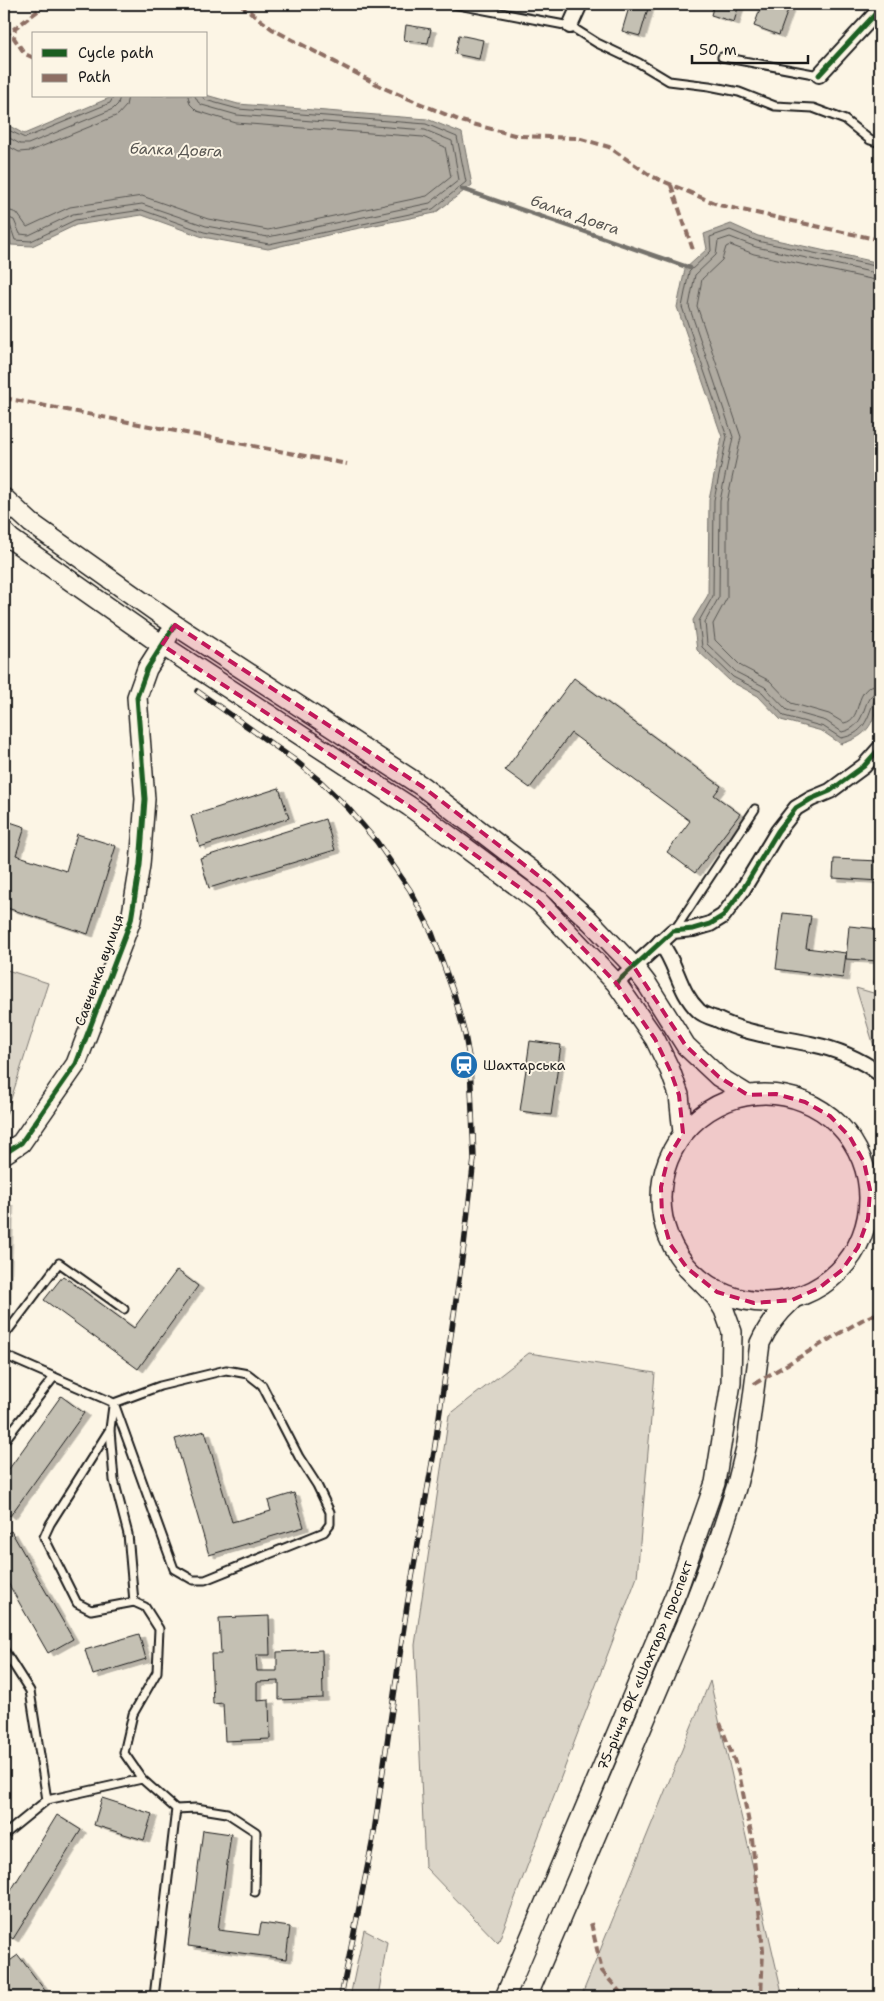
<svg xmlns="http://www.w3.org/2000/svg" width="884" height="2001" viewBox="0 0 884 2001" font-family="'Shantell Sans',sans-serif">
<defs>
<filter id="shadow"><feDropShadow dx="5.5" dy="3" stdDeviation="0" flood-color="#0004"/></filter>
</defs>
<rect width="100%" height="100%" fill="#fcf5e5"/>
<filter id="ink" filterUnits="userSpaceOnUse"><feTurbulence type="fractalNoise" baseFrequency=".02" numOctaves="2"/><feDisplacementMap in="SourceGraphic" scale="10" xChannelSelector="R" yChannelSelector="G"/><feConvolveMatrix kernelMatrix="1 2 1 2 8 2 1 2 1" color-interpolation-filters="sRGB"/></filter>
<g filter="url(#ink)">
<g fill="#dbd5c8" stroke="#7c7872">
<polygon points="4,969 48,983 4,1121"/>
<polygon points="856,988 880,995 880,1050 874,1046"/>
<polygon points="529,1353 655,1373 637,1577 498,1943 425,1867 415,1645 449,1415"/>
<polygon points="710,1681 783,1997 581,1997"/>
<polygon points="364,1930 387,1942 378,1997 350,1997"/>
</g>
<g fill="#b0aba1" stroke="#75726c">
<polygon points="206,95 238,104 427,119 462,133 472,185 435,213 345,231 268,249 203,237 142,215 76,225 32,246 11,245 4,220 4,123 24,134 114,96"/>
<path d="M731,224L758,236L880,263V694C873,723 871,735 841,744L822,731L781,720L758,696L730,681L697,650L693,620L708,595L709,500L722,437L677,307L685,269L707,249L704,234Z"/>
</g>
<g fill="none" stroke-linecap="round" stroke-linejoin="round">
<g stroke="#575551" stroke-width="1">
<polyline points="4,128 25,138 110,103 114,96"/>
<polyline points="4,135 20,144 28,144 113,109 118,104 120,96"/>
<polyline points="4,144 19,152 31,151 118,115 126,106 128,96"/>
<polyline points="4,209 17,213 27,227 70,207 142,196 208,219 268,230 427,196 451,177 445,147 423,137 236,123 197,111 190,104 188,96"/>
<polyline points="4,216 14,220 20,234 29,235 73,214 142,204 206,226 268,237 430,203 459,180 452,141 425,130 237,115 202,105 198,102 195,96"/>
<polyline points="4,223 10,225 15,240 31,241 75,220 142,210 204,232 269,244 433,209 466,182 457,137 426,124 238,109 205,100 202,96"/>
<path d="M880,267L757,241L730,230L710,237L711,251L689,272L682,307L727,437L714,500L713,596L699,621L702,647L733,677L762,692L784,716L824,727L841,738C864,734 867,720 874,701L880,698"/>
<path d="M880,274L756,247L730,237L718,241L716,255L695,275L689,306L733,437L720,501L719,597L705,622L707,644L736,672L765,687L787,710L826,721L842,732C871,726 859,693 880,692"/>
<path d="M880,281L754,254L730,245L726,247L722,260L702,279L697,306L741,437L727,502V598L713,624L715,640L741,666L770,681L791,703L829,714L844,723C865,719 851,686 880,684"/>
</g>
<polyline stroke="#75726c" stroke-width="4.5" points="462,189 690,268"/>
</g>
<g fill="#c4c0b3" stroke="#1c1c1c" filter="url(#shadow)">
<polygon points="630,4 649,5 640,36 622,31"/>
<polygon points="714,4 739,4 734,22 711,15"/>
<polygon points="762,4 790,4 779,35 754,26"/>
<polygon points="406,25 431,29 428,43 404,40"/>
<polygon points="459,35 483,40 479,59 455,54"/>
<polygon points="574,678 721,786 714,795 740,814 695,873 667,852 690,821 571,733 530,788 505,770"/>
<polygon points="279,788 289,818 200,847 191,816"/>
<polygon points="325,819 335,850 209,888 200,858"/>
<polygon points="4,820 25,827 16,855 66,871 77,834 116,846 88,934 4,907"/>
<polygon points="834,859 880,861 880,881 833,878"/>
<polygon points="783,913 811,916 806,948 846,953 843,978 776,969"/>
<polygon points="849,926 880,929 880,961 846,959"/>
<polygon points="878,966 880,966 880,984 874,983"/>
<polygon points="530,1041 561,1045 551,1115 520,1111"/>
<polygon points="4,1202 8,1203 5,1302 4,1302"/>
<polygon points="177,1270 198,1286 138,1369 44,1300 63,1276 134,1328"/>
<polygon points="61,1396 84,1413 10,1516 4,1511 4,1476"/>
<polygon points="205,1431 232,1522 271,1511 268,1501 294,1493 304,1527 209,1555 175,1439"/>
<polygon points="11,1531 73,1639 48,1653 4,1576 4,1535"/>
<polygon points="269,1616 270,1655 256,1655 257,1671 277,1671 277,1652 322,1650 323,1698 279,1700 279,1681 257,1682 257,1701 269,1700 270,1739 225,1741 223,1703 213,1704 211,1654 221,1654 219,1618"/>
<polygon points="139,1634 146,1659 93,1675 85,1650"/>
<polygon points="102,1798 152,1814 144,1840 94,1825"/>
<polygon points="57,1815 81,1830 13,1939 4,1933 4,1902"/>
<polygon points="203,1830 231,1834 218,1930 259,1935 261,1923 290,1927 286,1959 188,1946"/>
<polygon points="18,1955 50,1997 15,1997 4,1982 4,1965"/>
</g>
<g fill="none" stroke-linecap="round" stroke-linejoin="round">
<defs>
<g id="lane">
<polyline points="453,4 570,26 597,43 639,63 669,81 709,86 739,92 775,106 813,108 845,120 870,140 880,143"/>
<polyline points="722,57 819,75"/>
<polyline points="674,931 755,809"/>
<polyline points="4,1336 59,1263 124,1309"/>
<polyline points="4,1355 114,1403 160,1386 226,1370 248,1374 262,1385 299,1457 317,1485 330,1512 330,1524 324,1532 205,1580 193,1580 174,1569 114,1403"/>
<polyline points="113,1406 110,1429 50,1524 44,1537 77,1603 91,1610 134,1602 145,1607 159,1629 157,1672 133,1714 124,1753 142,1779"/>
<polyline points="110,1430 114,1480 128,1534 134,1602"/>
<polyline points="4,1441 54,1377"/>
<polyline points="4,1650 30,1691 47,1800 4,1835"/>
<polyline points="47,1800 142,1779 176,1809 154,1997"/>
<polyline points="176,1809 196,1808 227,1813 256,1832 255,1892"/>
</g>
<g id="street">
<polyline points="570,26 580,4"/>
<polyline points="819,75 880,9"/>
<path d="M660,942C678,965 678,991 699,1011C703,1015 710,1017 716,1019C746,1034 778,1037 811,1044C836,1049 860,1059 880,1074"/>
<polyline points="616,983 673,931 693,929 710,924 723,916 743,889 778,831 796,808 811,799 830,791 864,766 880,748"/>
</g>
<g id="secondary">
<polyline points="4,498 31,523 175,625 423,787 548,883 590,921 634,967 647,984 686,1046 719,1077 748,1095"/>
<polyline points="4,532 11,539 162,645 409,806 539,902 616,983 655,1039 670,1070 679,1095 683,1133"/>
<circle cx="765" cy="1198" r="104"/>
<polyline points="4,1154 21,1143 76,1064 131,920 140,865 145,799 137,697 147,669 168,636"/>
<path id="s1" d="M505,1997L677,1591L715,1483L731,1383L732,1332L724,1310L716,1297L687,1268"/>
<path d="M527,1997L693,1607L720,1537L736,1488L747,1444L760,1343C768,1325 778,1313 792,1300"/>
</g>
</defs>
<use href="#lane" stroke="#1c1c1c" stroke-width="11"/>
<use href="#street" stroke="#1c1c1c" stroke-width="18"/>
<use href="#secondary" stroke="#1c1c1c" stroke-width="22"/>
<use href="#lane" stroke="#fcf5e5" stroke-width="7"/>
<use href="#street" stroke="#fcf5e5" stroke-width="14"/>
<use href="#secondary" stroke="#fcf5e5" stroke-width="19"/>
<defs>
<polyline id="rail" points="197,691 296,761 320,781 348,808 377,842 410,890 432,933 454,994 465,1035 470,1063 474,1159 464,1245 434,1452 407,1606 373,1839 341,1997"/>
</defs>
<use href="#rail" stroke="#1c1c1c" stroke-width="5.5"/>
<use href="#rail" stroke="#fcf5e5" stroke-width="4" stroke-dasharray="11" stroke-linecap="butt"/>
<g stroke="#8d6e63" stroke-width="4" stroke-dasharray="8 4" stroke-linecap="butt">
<polyline points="240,4 272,29 386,89 461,121 518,136 578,138 609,147 651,176 719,205 880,240"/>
<polyline points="4,37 15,28"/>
<polyline points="34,58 25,54 14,38 15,28 47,4"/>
<polyline points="671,185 693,250"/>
<polyline points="4,398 347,464"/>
<polyline points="754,1384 862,1320 880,1312"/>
<polyline points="720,1723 739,1773 752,1838 763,1951 761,1997"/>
<polyline points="591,1923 602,1971 624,1997"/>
</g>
<defs>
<g id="cycleway">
<polyline points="819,75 880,9"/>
<polyline points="616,983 673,931 693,929 710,924 723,916 743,889 778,831 796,808 811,799 830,791 864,766 880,748"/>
<polyline points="4,1154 21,1143 76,1064 131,920 140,865 145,799 137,697 147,669 175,625"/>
</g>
</defs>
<use href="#cycleway" stroke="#fcf5e5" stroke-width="8"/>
<use href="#cycleway" stroke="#1b5e20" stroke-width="5"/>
</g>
</g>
<path fill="#c2185b" fill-opacity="0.2" stroke="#c2185b" stroke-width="4" stroke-dasharray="10 6" stroke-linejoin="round" d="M175,625L423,787L548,883L634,967L686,1046L719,1077L748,1095L776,1094L805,1102L830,1116L850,1137L864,1162L870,1190L868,1219L858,1247L842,1270L819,1288L792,1300L754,1303L717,1292L687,1268L670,1244L662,1216L661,1187L668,1158L683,1133L679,1095L670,1070L655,1039L616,983L539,902L409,806L162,645Z"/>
<defs>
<symbol id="station-disc" viewBox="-11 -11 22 22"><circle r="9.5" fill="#1f6fb2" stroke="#fcf5e5"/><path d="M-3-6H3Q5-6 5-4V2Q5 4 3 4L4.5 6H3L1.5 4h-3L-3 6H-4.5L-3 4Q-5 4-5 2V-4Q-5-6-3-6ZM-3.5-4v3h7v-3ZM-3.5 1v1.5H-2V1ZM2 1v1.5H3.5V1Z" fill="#fff"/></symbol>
</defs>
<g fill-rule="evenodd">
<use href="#station-disc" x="448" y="1049" width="32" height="32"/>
</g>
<g text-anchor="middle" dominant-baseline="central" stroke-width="4" stroke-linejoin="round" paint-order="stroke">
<g font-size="14" fill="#1c1c1c" stroke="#fcf5e5">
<text transform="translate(99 970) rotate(-70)">Савченка вулиця</text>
<text stroke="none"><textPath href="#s1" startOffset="360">75-річчя ФК «Шахтар» проспект</textPath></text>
</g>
<g font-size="14" fill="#1c1c1c" stroke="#fcf5e5" text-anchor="start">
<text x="483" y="1065">Шахтарська</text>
</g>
<g font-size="15" font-style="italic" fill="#575551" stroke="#fcf5e5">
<text transform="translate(176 150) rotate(2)">балка Довга</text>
<text transform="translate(575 215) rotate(19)">балка Довга</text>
</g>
</g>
<rect width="884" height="2001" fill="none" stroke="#fcf5e5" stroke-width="20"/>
<rect x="10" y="10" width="864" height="1981" fill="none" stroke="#1c1c1c" stroke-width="2" filter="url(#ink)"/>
<rect x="32" y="32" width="175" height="65" fill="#fcf5e5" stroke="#a29e95"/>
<rect x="42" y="49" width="25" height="8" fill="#1b5e20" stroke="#a29e95"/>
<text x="78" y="58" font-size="15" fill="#1c1c1c">Cycle path</text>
<rect x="42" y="74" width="25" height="8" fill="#8d6e63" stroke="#a29e95"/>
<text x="78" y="82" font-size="15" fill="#1c1c1c">Path</text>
<path d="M692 55v8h116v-8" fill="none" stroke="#1c1c1c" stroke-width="2.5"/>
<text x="699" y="55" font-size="15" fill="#1c1c1c" stroke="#fcf5e5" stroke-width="4" paint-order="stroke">50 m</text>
</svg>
